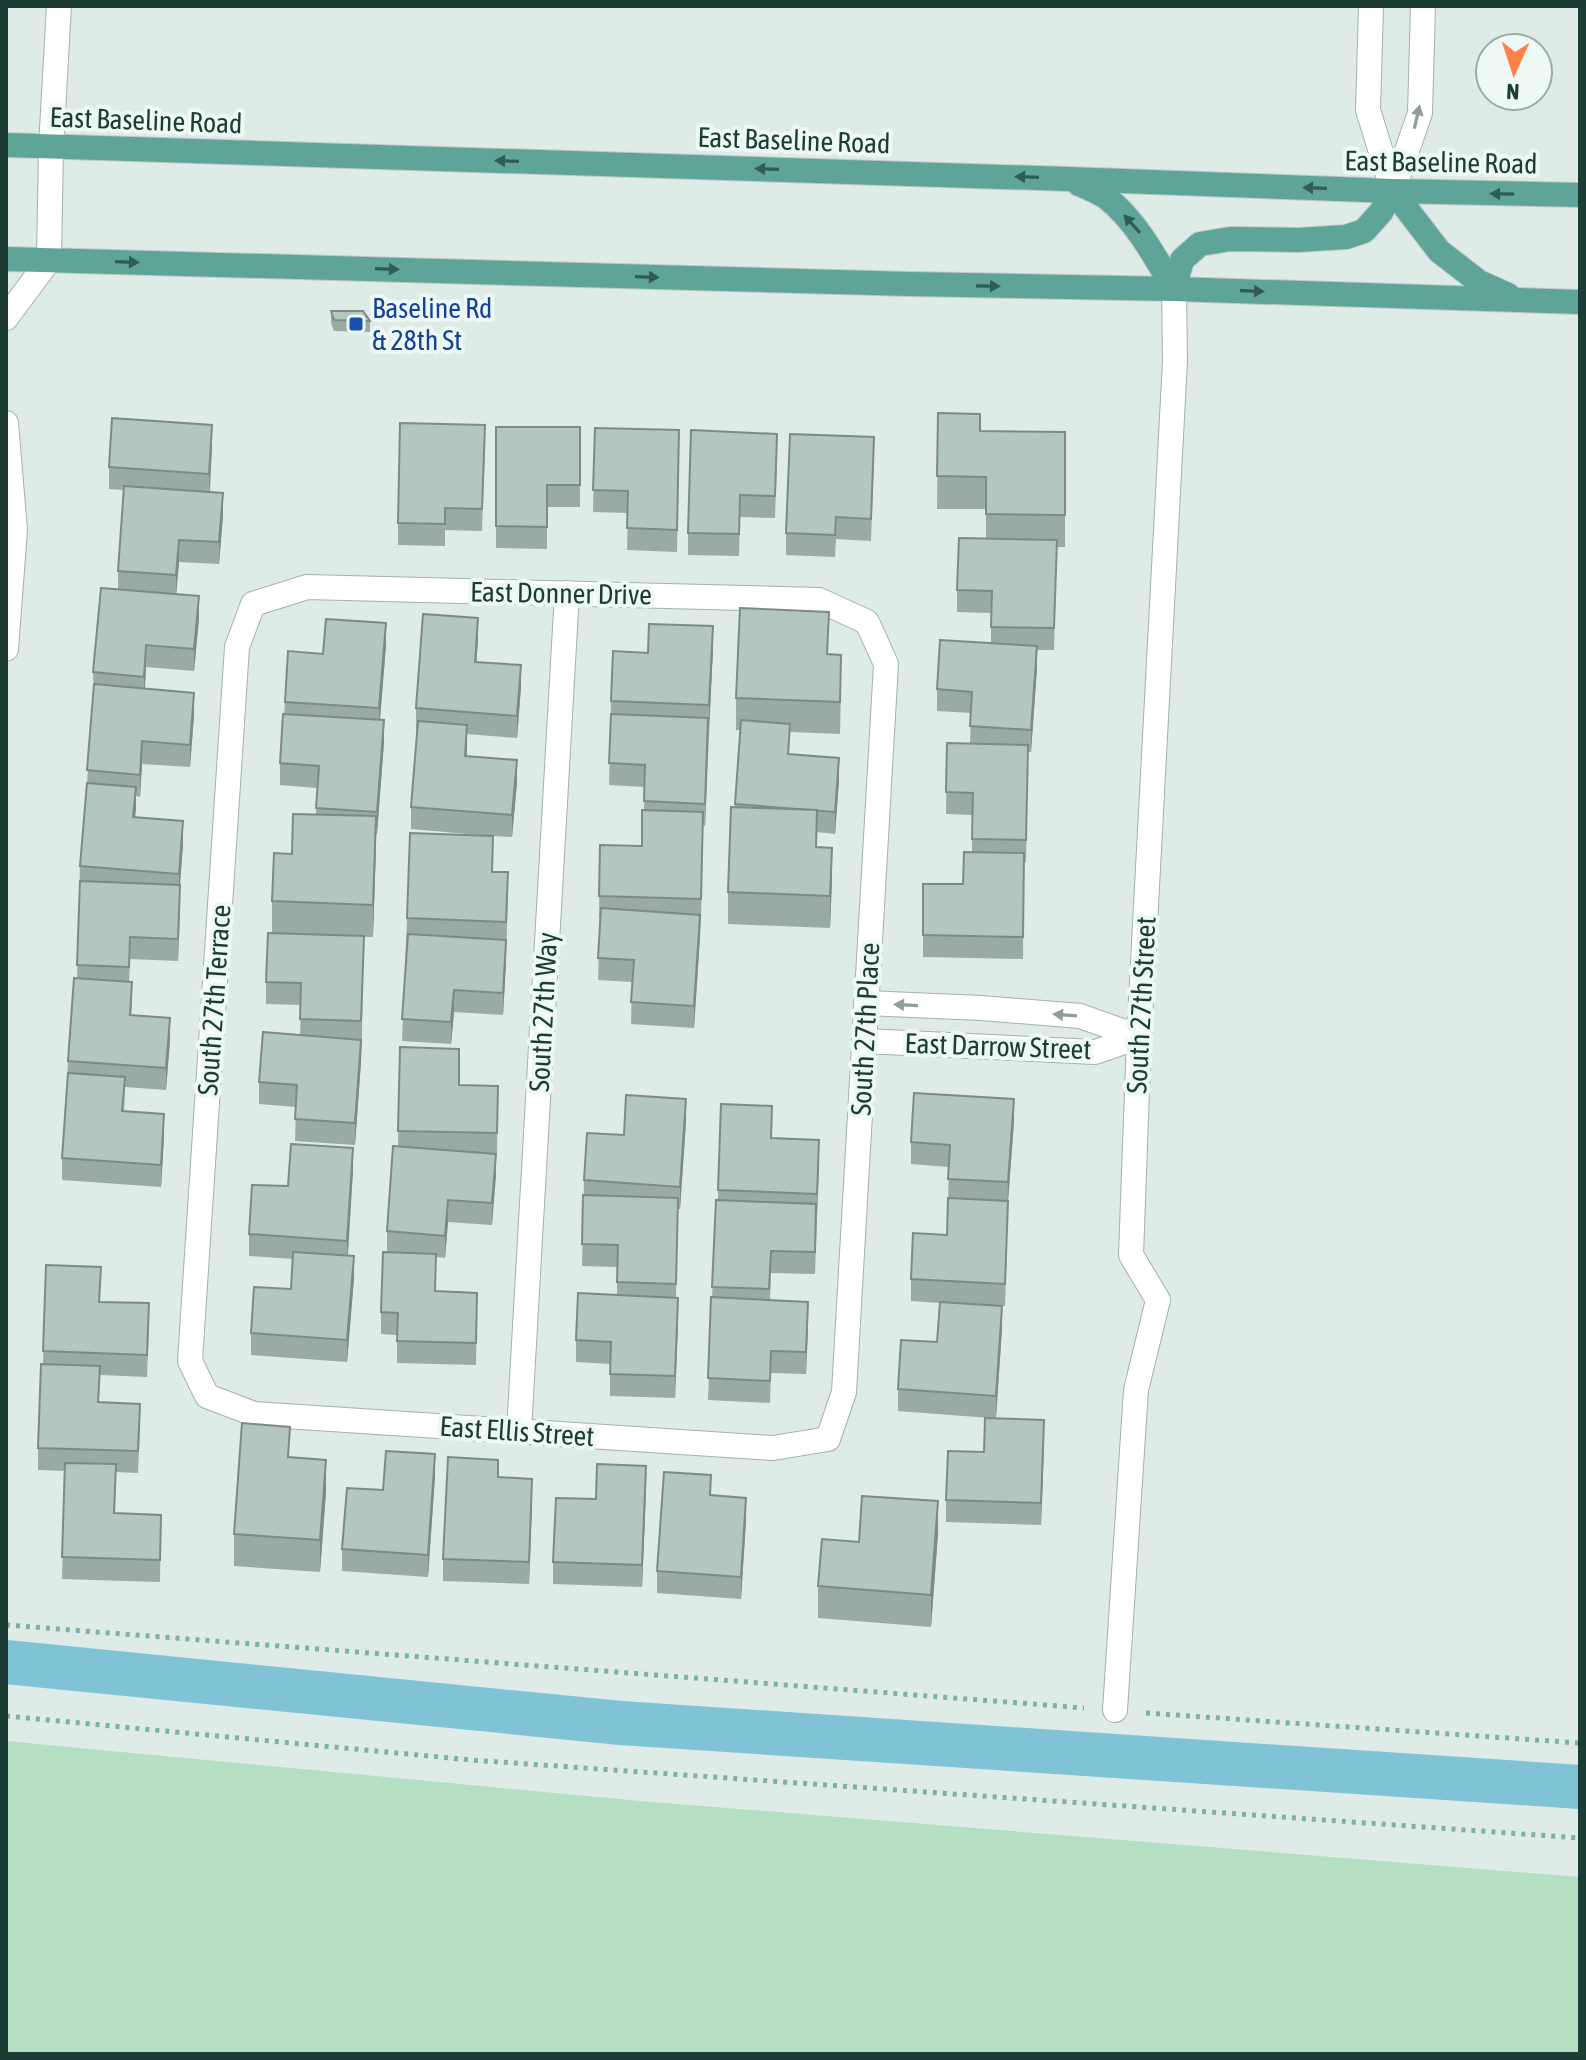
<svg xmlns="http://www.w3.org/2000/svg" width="1586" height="2060" viewBox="0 0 1586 2060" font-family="'Asap Condensed',sans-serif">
<rect width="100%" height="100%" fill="#deebe6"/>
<polygon fill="#b4dfc3" points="6,1741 640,1801 1580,1877 1580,2054 6,2054"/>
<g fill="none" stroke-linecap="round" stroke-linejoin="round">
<polyline stroke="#80c3d6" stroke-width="44" points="6,1662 621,1723 1580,1787"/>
<defs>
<g id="minor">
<polyline points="1371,6 1368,110 1393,191"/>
<polyline points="1393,191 1420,113 1423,6"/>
<polyline points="6,318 49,260 51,147 59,6"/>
<polyline points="6,423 15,530 6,649"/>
<polygon points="307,587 819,600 867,622 886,664 844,1392 828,1439 773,1448 254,1414 207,1396 190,1361 237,647 253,604"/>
<polyline points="866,1003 981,1008 1080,1016 1139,1037"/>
<polyline points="864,1041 1095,1052 1139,1037"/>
<polyline points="519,1431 567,593"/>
<polyline points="1115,1710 1136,1390 1158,1300 1131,1255 1139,1037 1175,361 1174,289"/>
</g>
<g id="major">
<polyline points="6,145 1068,179 1393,191 1580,195"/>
<path d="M1079,184C1088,188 1099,192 1107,198C1137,222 1155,257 1174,289"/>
<polyline points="1393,191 1439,251 1479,282 1508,295"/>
<polyline points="6,259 910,284 1174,289 1580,302"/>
<polyline points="1174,289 1182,260 1200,244 1230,239 1298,240 1346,237 1364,231 1381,212 1393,191"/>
</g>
</defs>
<use href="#minor" stroke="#a1b3ae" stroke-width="26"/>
<use href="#major" stroke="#c0c8c7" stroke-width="26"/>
<g stroke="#7bb2a4" stroke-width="5" stroke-dasharray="4 6" stroke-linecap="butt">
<polyline points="6,1625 1084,1708"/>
<polyline points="1146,1713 1580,1743"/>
<polyline points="6,1716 471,1760 1580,1838"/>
</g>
<use href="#minor" stroke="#fff" stroke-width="24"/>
<use href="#major" stroke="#5ea598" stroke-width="24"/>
</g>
<g fill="#9aaaa4">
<polygon points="331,311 370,321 370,332 334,331 331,323"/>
<polygon points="938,413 980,431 1065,432 1065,547 1057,547 1054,650 1037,650 1037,668 1031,752 1028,752 1026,862 1024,862 1023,959 923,957 923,884 963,884 972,852 972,815 946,814 947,743 970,744 971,713 937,711 937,689 991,643 991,613 957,612 957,590 986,539 986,509 937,509"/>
<polygon points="496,427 580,427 580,507 547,507 547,549 496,548"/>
<polygon points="595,428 679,452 677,552 627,550 628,513 593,512"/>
<polygon points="212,447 210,492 223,515 219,564 179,562 176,594 199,618 194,671 146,667 145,689 194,715 190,767 142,764 140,797 136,796 135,817 183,844 180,885 178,961 130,959 129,982 132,1004 131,1016 170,1040 166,1090 125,1087 124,1111 164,1136 161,1187 62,1180 62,1158 68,1061 77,979 80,866 87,783 94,694 93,672 118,589 118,571 124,490 109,489 109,467"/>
<polygon points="485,447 482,531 445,530 445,546 398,545 398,523"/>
<polygon points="777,456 775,518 740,517 739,556 688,555 688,533"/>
<polygon points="874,459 871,541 836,539 835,557 786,555 786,533"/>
<polygon points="478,640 476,662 521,687 517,738 467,734 467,756 517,782 512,837 493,836 493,872 508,894 506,962 503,1015 454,1012 451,1044 402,1041 407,918 491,836 411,829 411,807 418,731 416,730 416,708"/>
<polygon points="386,645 380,720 384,742 377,834 376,834 373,937 364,937 361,1062 355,1145 295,1141 296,1107 259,1104 259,1082 300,1035 301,1005 266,1004 266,982 272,933 272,901 292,854 316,815 317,788 280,785 280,763 285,702 323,654"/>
<polygon points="713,648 705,826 703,825 701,921 694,1028 631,1024 632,982 598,980 600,918 599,918 600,845 642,846 644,810 645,787 609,785 611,701 648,653"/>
<polygon points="828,654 841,687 840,734 790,732 789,754 839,780 835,834 817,832 817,847 832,880 830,928 728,924 728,892 741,730 736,730 736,698"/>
<polygon points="400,1047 459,1085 498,1086 497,1155 496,1155 492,1225 448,1222 445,1258 436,1257 436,1291 477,1293 476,1365 397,1363 397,1335 381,1334 381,1312 387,1252 387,1231 398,1146"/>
<polygon points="686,1121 680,1209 678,1209 676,1297 678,1320 675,1398 610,1396 610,1364 576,1362 576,1340 617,1295 617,1267 582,1266 584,1180 624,1135"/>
<polygon points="1014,1121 1008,1201 1005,1306 970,1304 1002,1328 996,1418 1044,1442 1041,1525 946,1522 946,1500 984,1452 990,1418 898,1411 898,1389 937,1342 940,1303 911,1301 911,1279 947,1235 949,1167 911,1164 911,1142"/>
<polygon points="771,1138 819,1162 815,1274 771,1273 770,1300 808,1324 806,1374 771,1373 770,1403 708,1400 716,1200 718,1200 718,1190"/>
<polygon points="353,1170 348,1256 354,1278 347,1362 251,1355 251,1333 291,1289 293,1259 249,1256 249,1234 288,1186"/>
<polygon points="46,1265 100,1302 149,1325 147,1377 100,1375 99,1402 140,1426 138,1473 116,1472 115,1513 161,1515 160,1582 62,1579 65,1471 38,1470 38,1448 43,1364"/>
<polygon points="290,1457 326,1492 320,1572 234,1566 234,1534"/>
<polygon points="435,1476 428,1577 342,1571 342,1549 383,1490"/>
<polygon points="646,1488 642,1587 553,1584 553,1562 596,1499"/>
<polygon points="711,1495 746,1520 741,1599 657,1593 657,1571"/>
<polygon points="532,1501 529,1584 443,1581 443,1559"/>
<polygon points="938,1533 931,1627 818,1618 818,1586 859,1542"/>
</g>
<g fill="#7d8b86">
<polygon points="212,425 212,447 209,496 209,474"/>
<polygon points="223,493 223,515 219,564 219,542"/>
<polygon points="179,540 179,562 176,597 176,575"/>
<polygon points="199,596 199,618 194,671 194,649"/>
<polygon points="478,618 478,640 475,684 475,662"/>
<polygon points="386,623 386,645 379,730 379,708"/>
<polygon points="713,626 713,648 709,727 709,705"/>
<polygon points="146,645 146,667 144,699 144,677"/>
<polygon points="1037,646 1037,668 1031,752 1031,730"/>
<polygon points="521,665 521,687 517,738 517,716"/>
<polygon points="194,693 194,715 190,767 190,745"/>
<polygon points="708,718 708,740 705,826 705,804"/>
<polygon points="384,720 384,742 377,834 377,812"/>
<polygon points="467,725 467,747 465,778 465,756"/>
<polygon points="142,741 142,764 140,797 140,775"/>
<polygon points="839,758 839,780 835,834 835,812"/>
<polygon points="517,760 517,782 512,837 512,815"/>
<polygon points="136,787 136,809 133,839 133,817"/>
<polygon points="376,816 376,849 373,937 373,905"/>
<polygon points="183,821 183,844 179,896 179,874"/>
<polygon points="832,848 832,880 830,928 830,896"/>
<polygon points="180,885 180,907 178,961 178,939"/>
<polygon points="700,915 700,937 694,1028 694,1006"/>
<polygon points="364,936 361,1062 355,1145 355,1123 361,1043"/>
<polygon points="506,940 506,962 503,1015 503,993"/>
<polygon points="454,990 454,1012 451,1044 451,1022"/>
<polygon points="170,1018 170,1040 166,1090 166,1068"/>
<polygon points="686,1099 686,1121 680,1209 680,1187"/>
<polygon points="1014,1099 1014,1121 1008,1201 1005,1306 1008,1182"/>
<polygon points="164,1114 164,1136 161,1187 161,1165"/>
<polygon points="819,1140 819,1162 817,1216 817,1194"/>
<polygon points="353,1148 353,1170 347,1263 347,1241"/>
<polygon points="496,1154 496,1176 492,1225 492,1203"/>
<polygon points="448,1200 448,1222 445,1258 445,1236"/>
<polygon points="354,1256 354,1278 347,1362 347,1340"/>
<polygon points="678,1298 678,1320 675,1398 675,1376"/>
<polygon points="808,1302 808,1324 806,1374 806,1352"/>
<polygon points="1002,1306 1002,1328 996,1418 996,1396"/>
<polygon points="1044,1420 1044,1442 1041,1525 1041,1503"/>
<polygon points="435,1454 435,1476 428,1577 428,1555"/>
<polygon points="326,1460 326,1492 320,1572 320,1540"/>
<polygon points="646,1466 646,1488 642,1587 642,1565"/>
<polygon points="532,1479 532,1501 529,1584 529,1562"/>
<polygon points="746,1498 746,1520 741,1599 741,1577"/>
<polygon points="938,1501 938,1533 931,1627 931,1595"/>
</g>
<g fill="#b3c6bf" stroke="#7d8b86" stroke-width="2">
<polygon points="331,311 363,311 370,321 334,320"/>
<polygon points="938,413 980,414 980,431 1065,432 1065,515 986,514 986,477 937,476"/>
<polygon points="112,418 212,425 209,474 109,467"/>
<polygon points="400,423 485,425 482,509 445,508 445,524 398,523"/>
<polygon points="496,427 580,427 580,485 547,485 547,527 496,526"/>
<polygon points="595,428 679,430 677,530 627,528 628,491 593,490"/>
<polygon points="691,430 777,434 775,496 740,495 739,534 688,533"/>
<polygon points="790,434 874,437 871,519 836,517 835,535 786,533"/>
<polygon points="124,486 223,493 219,542 179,540 176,575 118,571"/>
<polygon points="959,538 1057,540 1054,628 991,627 992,591 957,590"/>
<polygon points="101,588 199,596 194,649 146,645 144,677 93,672"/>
<polygon points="740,608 829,612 827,654 841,655 840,702 736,698"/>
<polygon points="423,614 478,618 475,662 521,665 517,716 416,708"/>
<polygon points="326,619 386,623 379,708 285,702 288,651 323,654"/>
<polygon points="649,624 713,626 709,705 611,701 613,651 648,653"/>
<polygon points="940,640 1037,646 1031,730 970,726 972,692 937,689"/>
<polygon points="94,684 194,693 190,745 142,741 140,775 87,770"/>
<polygon points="283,714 384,720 377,812 316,808 319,766 280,763"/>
<polygon points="611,714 708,718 705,804 644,801 645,765 609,763"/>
<polygon points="741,720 790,724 788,754 839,758 835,812 735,804"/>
<polygon points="418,721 467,725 465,756 517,760 512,815 411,807"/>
<polygon points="947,743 1028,745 1026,840 972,839 973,793 946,792"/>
<polygon points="87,783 136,787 133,817 183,821 179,874 80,866"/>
<polygon points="731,807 817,810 816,847 832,848 830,896 728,892"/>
<polygon points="642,810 703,812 701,899 599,896 600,845 642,846"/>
<polygon points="293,814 376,816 373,905 272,901 274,853 292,854"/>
<polygon points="410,833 493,836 492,872 508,872 506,922 407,918"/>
<polygon points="964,852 1024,853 1023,937 923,935 923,884 963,884"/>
<polygon points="80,881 180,885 178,939 130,937 129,967 77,965"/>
<polygon points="601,908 700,915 694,1006 631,1002 634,960 598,958"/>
<polygon points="268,933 364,936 361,1021 300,1019 301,983 266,982"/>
<polygon points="408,934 506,940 503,993 454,990 451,1022 402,1019"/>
<polygon points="74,978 132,982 130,1015 170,1018 166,1068 68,1061"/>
<polygon points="263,1032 361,1040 355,1123 295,1119 297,1085 259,1082"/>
<polygon points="400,1047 459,1049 459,1085 498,1086 497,1133 398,1131"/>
<polygon points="68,1073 125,1077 122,1111 164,1114 161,1165 62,1158"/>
<polygon points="914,1093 1014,1099 1008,1182 948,1179 950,1145 911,1142"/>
<polygon points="626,1095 686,1099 680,1187 584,1180 587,1133 624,1135"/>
<polygon points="721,1104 772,1106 771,1138 819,1140 817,1194 718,1190"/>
<polygon points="291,1144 353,1148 347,1241 249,1234 252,1185 288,1186"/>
<polygon points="393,1146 496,1154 492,1203 448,1200 445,1236 387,1231"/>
<polygon points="583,1195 678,1198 676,1284 617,1282 618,1245 582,1244"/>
<polygon points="948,1198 1008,1201 1005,1284 911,1279 913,1233 947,1235"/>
<polygon points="716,1200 816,1204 815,1252 771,1251 769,1289 712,1287"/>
<polygon points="293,1252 354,1256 347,1340 251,1333 254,1287 291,1289"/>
<polygon points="383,1252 436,1254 435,1291 477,1293 476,1343 397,1341 398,1313 381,1312"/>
<polygon points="46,1265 101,1267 99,1302 149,1303 147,1355 43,1351"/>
<polygon points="578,1293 678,1298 675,1376 610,1374 611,1342 576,1340"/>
<polygon points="711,1297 808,1302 806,1352 771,1351 770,1381 708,1378"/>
<polygon points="940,1302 1002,1306 996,1396 898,1389 901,1340 937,1342"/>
<polygon points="41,1364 100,1366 98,1402 140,1404 138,1451 38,1448"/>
<polygon points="985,1418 1044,1420 1041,1503 946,1500 948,1451 984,1452"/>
<polygon points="242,1423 290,1427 288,1457 326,1460 320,1540 234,1534"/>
<polygon points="386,1451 435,1454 428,1555 342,1549 347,1488 383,1490"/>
<polygon points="448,1457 498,1460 498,1477 532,1479 529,1562 443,1559"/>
<polygon points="65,1463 116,1464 114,1513 161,1515 160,1560 62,1557"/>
<polygon points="597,1464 646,1466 642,1565 553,1562 556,1498 596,1499"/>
<polygon points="664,1472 711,1475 710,1495 746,1498 741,1577 657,1571"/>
<polygon points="862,1496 938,1501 931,1595 818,1586 822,1539 859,1542"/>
</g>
<defs><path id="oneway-solid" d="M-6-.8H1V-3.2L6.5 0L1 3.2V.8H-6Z" transform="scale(2)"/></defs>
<g fill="#8e9e9a">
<use href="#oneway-solid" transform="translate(1417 117) rotate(-77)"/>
<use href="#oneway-solid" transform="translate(906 1005) rotate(-177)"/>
<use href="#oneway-solid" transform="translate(1065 1015) rotate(-176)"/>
</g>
<g fill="#315c53">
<use href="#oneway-solid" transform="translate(507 161) rotate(-178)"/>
<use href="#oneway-solid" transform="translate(767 169) rotate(-178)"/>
<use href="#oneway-solid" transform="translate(1027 177) rotate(-178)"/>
<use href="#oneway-solid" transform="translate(1315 188) rotate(-178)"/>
<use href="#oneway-solid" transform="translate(1502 194) rotate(-179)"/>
<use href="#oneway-solid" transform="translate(1132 224) rotate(-132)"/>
<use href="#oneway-solid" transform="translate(127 262) rotate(2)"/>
<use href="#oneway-solid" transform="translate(387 269) rotate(2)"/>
<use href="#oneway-solid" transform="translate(647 277) rotate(2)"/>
<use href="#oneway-solid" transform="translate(988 286) rotate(1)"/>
<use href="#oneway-solid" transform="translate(1252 291) rotate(2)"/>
</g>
<rect fill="#1a4fb4" stroke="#eef8f4" stroke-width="3" x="348" y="316" width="16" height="16" rx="4"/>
<g text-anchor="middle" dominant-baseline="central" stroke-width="8" stroke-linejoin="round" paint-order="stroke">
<g font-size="28" fill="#1e3c36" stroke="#eef8f4">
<text transform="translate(146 120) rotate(2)">East Baseline Road</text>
<text transform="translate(794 140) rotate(2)">East Baseline Road</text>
<text transform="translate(1441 162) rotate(1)">East Baseline Road</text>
<text transform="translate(561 593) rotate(1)">East Donner Drive</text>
<text transform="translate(214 1000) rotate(-86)">South 27th Terrace</text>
<text transform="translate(1141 1005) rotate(-87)">South 27th Street</text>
<text transform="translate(543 1012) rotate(-87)">South 27th Way</text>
<text transform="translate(865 1029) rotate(-87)">South 27th Place</text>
<text transform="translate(998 1046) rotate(2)">East Darrow Street</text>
<text transform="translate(517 1431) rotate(4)">East Ellis Street</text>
</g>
<g font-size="28" fill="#164399" stroke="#eef8f4" text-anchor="start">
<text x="372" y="308">Baseline Rd<tspan x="372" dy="32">&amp; 28th St</tspan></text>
</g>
</g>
<rect width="1586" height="2060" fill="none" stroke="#1e3c36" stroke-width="16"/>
<g transform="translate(1514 72) rotate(183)"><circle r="38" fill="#eef8f4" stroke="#9bada8" stroke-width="2"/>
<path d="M0-6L14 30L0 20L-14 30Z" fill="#ff8148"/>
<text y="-12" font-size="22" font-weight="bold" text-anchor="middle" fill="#1e3c36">N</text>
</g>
</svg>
